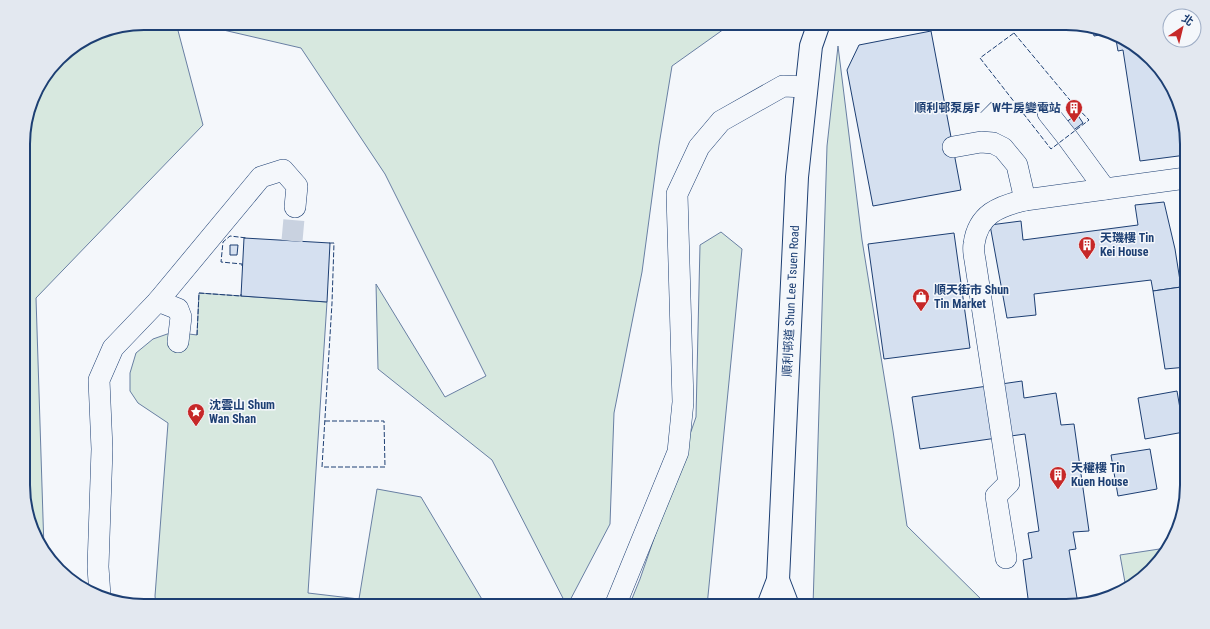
<svg xmlns="http://www.w3.org/2000/svg" width="1210" height="629" viewBox="0 0 1210 629" font-family="'Roboto Condensed','Noto Sans TC',sans-serif">
<rect width="100%" height="100%" fill="#f4f7fb"/>
<g fill="#d7e8df" stroke="#687fa3">
<polygon points="144,23 176,23 203,125 36,298 44,549 24,501 23,136 36,90 64,53 98,32"/>
<polygon points="221,23 726,23 724,29 672,66 659,145 642,272 614,413 610,524 567,606 492,460 378,369 376,284 445,397 486,376 385,174 301,48 219,29"/>
<polygon points="838,46 862,240 893,431 907,526 988,606 813,606 827,146"/>
<polygon points="721,232 742,249 707,606 629,606 640,579 696,417 700,245"/>
<polygon points="199,293 327,302 308,593 359,599 377,489 421,497 486,606 156,606 155,596 168,423 138,403 130,391 130,373 136,353 153,339 173,332 197,335"/>
<polygon points="1166,548 1133,586 1126,588 1120,555"/>
</g>
<g fill="#d5e0f0" stroke="#1d3f73">
<polygon points="1093,29 1110,33 1094,36"/>
<polygon points="931,31 961,190 873,206 847,70 859,45"/>
<polygon points="1115,34 1120,36 1167,76 1182,119 1186,142 1186,155 1140,161 1123,50 1118,51"/>
<polygon points="1077,114 1083,123 1071,132 1065,123"/>
<polygon points="1164,202 1175,249 1181,287 1153,291 1151,280 1034,294 1036,315 1007,318 990,225 1021,221 1023,240 1138,225 1135,205"/>
<polygon points="954,233 970,348 884,359 868,244"/>
<polygon points="244,238 330,243 327,302 241,296"/>
<polygon points="230,245 238,245 237,255 230,255"/>
<polygon points="1181,287 1182,293 1186,293 1187,367 1165,369 1153,291"/>
<polygon points="1022,381 1024,398 1056,393 1061,425 1074,424 1089,531 1073,532 1076,549 1069,550 1078,604 1074,606 1029,606 1023,560 1032,558 1028,533 1039,531 1025,434 920,449 912,397"/>
<polygon points="1177,391 1184,432 1145,439 1138,398"/>
<polygon points="1150,449 1157,489 1118,496 1111,455"/>
</g>
<g fill="none" stroke-linecap="round" stroke-linejoin="round">
<polyline stroke="#c9d2e0" stroke-width="21" stroke-dasharray="21 10" stroke-linecap="butt" points="292,241 295,207"/>
<defs>
<g id="minor">
<polyline points="1048,113 1067,137 1105,189"/>
<polyline points="953,147 981,142 993,143 1003,148 1017,165 1025,200"/>
<polyline points="158,301 261,177 283,170 297,186 295,207"/>
<path d="M1006,558L996,496L1009,483L975,260C974,255 973,249 974,244C978,214 999,206 1025,200L1186,178"/>
<polyline points="100,596 98,567 102,449 99,380 113,348 158,301 178,309 181,317 178,342"/>
<polyline points="615,606 678,452 683,402 677,194 699,147 721,121 783,86 806,87"/>
</g>
<g id="major">
<polyline points="778,580 788,606"/>
<polyline points="768,606 778,580 797,177 811,46 819,23"/>
</g>
</defs>
<use href="#minor" stroke="#1d3f73" stroke-width="22"/>
<use href="#major" stroke="#1d3f73" stroke-width="24"/>
<use href="#minor" stroke="#f4f7fb" stroke-width="21"/>
<use href="#major" stroke="#f4f7fb" stroke-width="22"/>
<g stroke="#1d3f73" stroke-width="1" stroke-dasharray="5 2" stroke-linecap="butt">
<polygon points="1014,33 1069,99 1089,120 1051,149 980,58"/>
<polyline points="242,266 242,264 221,262 223,242 230,236 247,238"/>
<polyline points="197,335 199,293 241,296 241,294"/>
<polyline points="325,421 384,421 385,467 322,467 332,303 334,243 329,243"/>
</g>
</g>
<defs>
<symbol id="building-pin" viewBox="-11 -11 22 30"><path d="M0 17L-7.5 6A9.5 9.5 0 1 1 7.5 6Z" fill="#c62828" stroke="#f4f7fb"/><path d="M-4-6H4V6H1V3H-1V6H-4ZM-2.5-4.3h1.7v1.8h-1.7ZM.8-4.3h1.7v1.8H.8ZM-2.5-1h1.7V.8h-1.7ZM.8-1h1.7V.8H.8Z" fill="#fff"/></symbol>
<symbol id="shop-pin" viewBox="-11 -11 22 30"><path d="M0 17L-7.5 6A9.5 9.5 0 1 1 7.5 6Z" fill="#c62828" stroke="#f4f7fb"/><path d="M-5-2.5h2.3a2.7 3.5 0 0 1 5.4 0H5L5.5 6h-11ZM-1.5-2.5h3a1.5 2.3 0 0 0-3 0Z" fill="#fff"/></symbol>
<symbol id="sight-pin" viewBox="-11 -11 22 30"><path d="M0 17L-7.5 6A9.5 9.5 0 1 1 7.5 6Z" fill="#c62828" stroke="#f4f7fb"/><path d="M0-6L1.8-2.2L6-1.7L2.9 1.2L3.7 5.4L0 3.3L-3.7 5.4L-2.9 1.2L-6-1.7L-1.8-2.2Z" fill="#fff"/></symbol>
</defs>
<g fill-rule="evenodd">
<use href="#building-pin" x="1064" y="98" width="20" height="27"/>
<use href="#building-pin" x="1077" y="235" width="20" height="27"/>
<use href="#shop-pin" x="911" y="287" width="20" height="27"/>
<use href="#sight-pin" x="186" y="402" width="20" height="27"/>
<use href="#building-pin" x="1048" y="465" width="20" height="27"/>
</g>
<g text-anchor="middle" dominant-baseline="central" stroke-width="3" stroke-linejoin="round" paint-order="stroke">
<g font-size="12" font-weight="bold" fill="#1d3f73" stroke="#f4f7fb" text-anchor="start">
<text x="1061" y="108" text-anchor="end">順利邨泵房F／W牛房變電站</text>
<text x="1100" y="238">天璣樓 Tin<tspan x="1100" dy="14">Kei House</tspan></text>
<text x="934" y="290">順天街市 Shun<tspan x="934" dy="14">Tin Market</tspan></text>
<text x="209" y="405">沈雲山 Shum<tspan x="209" dy="14">Wan Shan</tspan></text>
<text x="1071" y="468">天權樓 Tin<tspan x="1071" dy="14">Kuen House</tspan></text>
</g>
<g font-size="12" fill="#1d3f73" stroke="#f4f7fb">
<text transform="translate(791 301) rotate(-87)">順利邨道 Shun Lee Tsuen Road</text>
</g>
</g>
<path d="M0 0H1210V629H0ZM144 30H1066A114 114 0 0 1 1180 144V485A114 114 0 0 1 1066 599H144A114 114 0 0 1 30 485V144A114 114 0 0 1 144 30Z" fill="#e3e8f0" fill-rule="evenodd"/>
<path fill="none" stroke="#1d3f73" stroke-width="2" d="M144 30H1066A114 114 0 0 1 1180 144V485A114 114 0 0 1 1066 599H144A114 114 0 0 1 30 485V144A114 114 0 0 1 144 30Z"/>
<g transform="translate(1182 28) rotate(35)"><circle r="19" fill="#f4f7fb" stroke="#9eadc5"/>
<path d="M0-3L7 15L0 10L-7 15Z" fill="#c62828"/>
<text y="-6" font-size="11" font-weight="bold" text-anchor="middle" fill="#1d3f73">北</text>
</g>
</svg>
